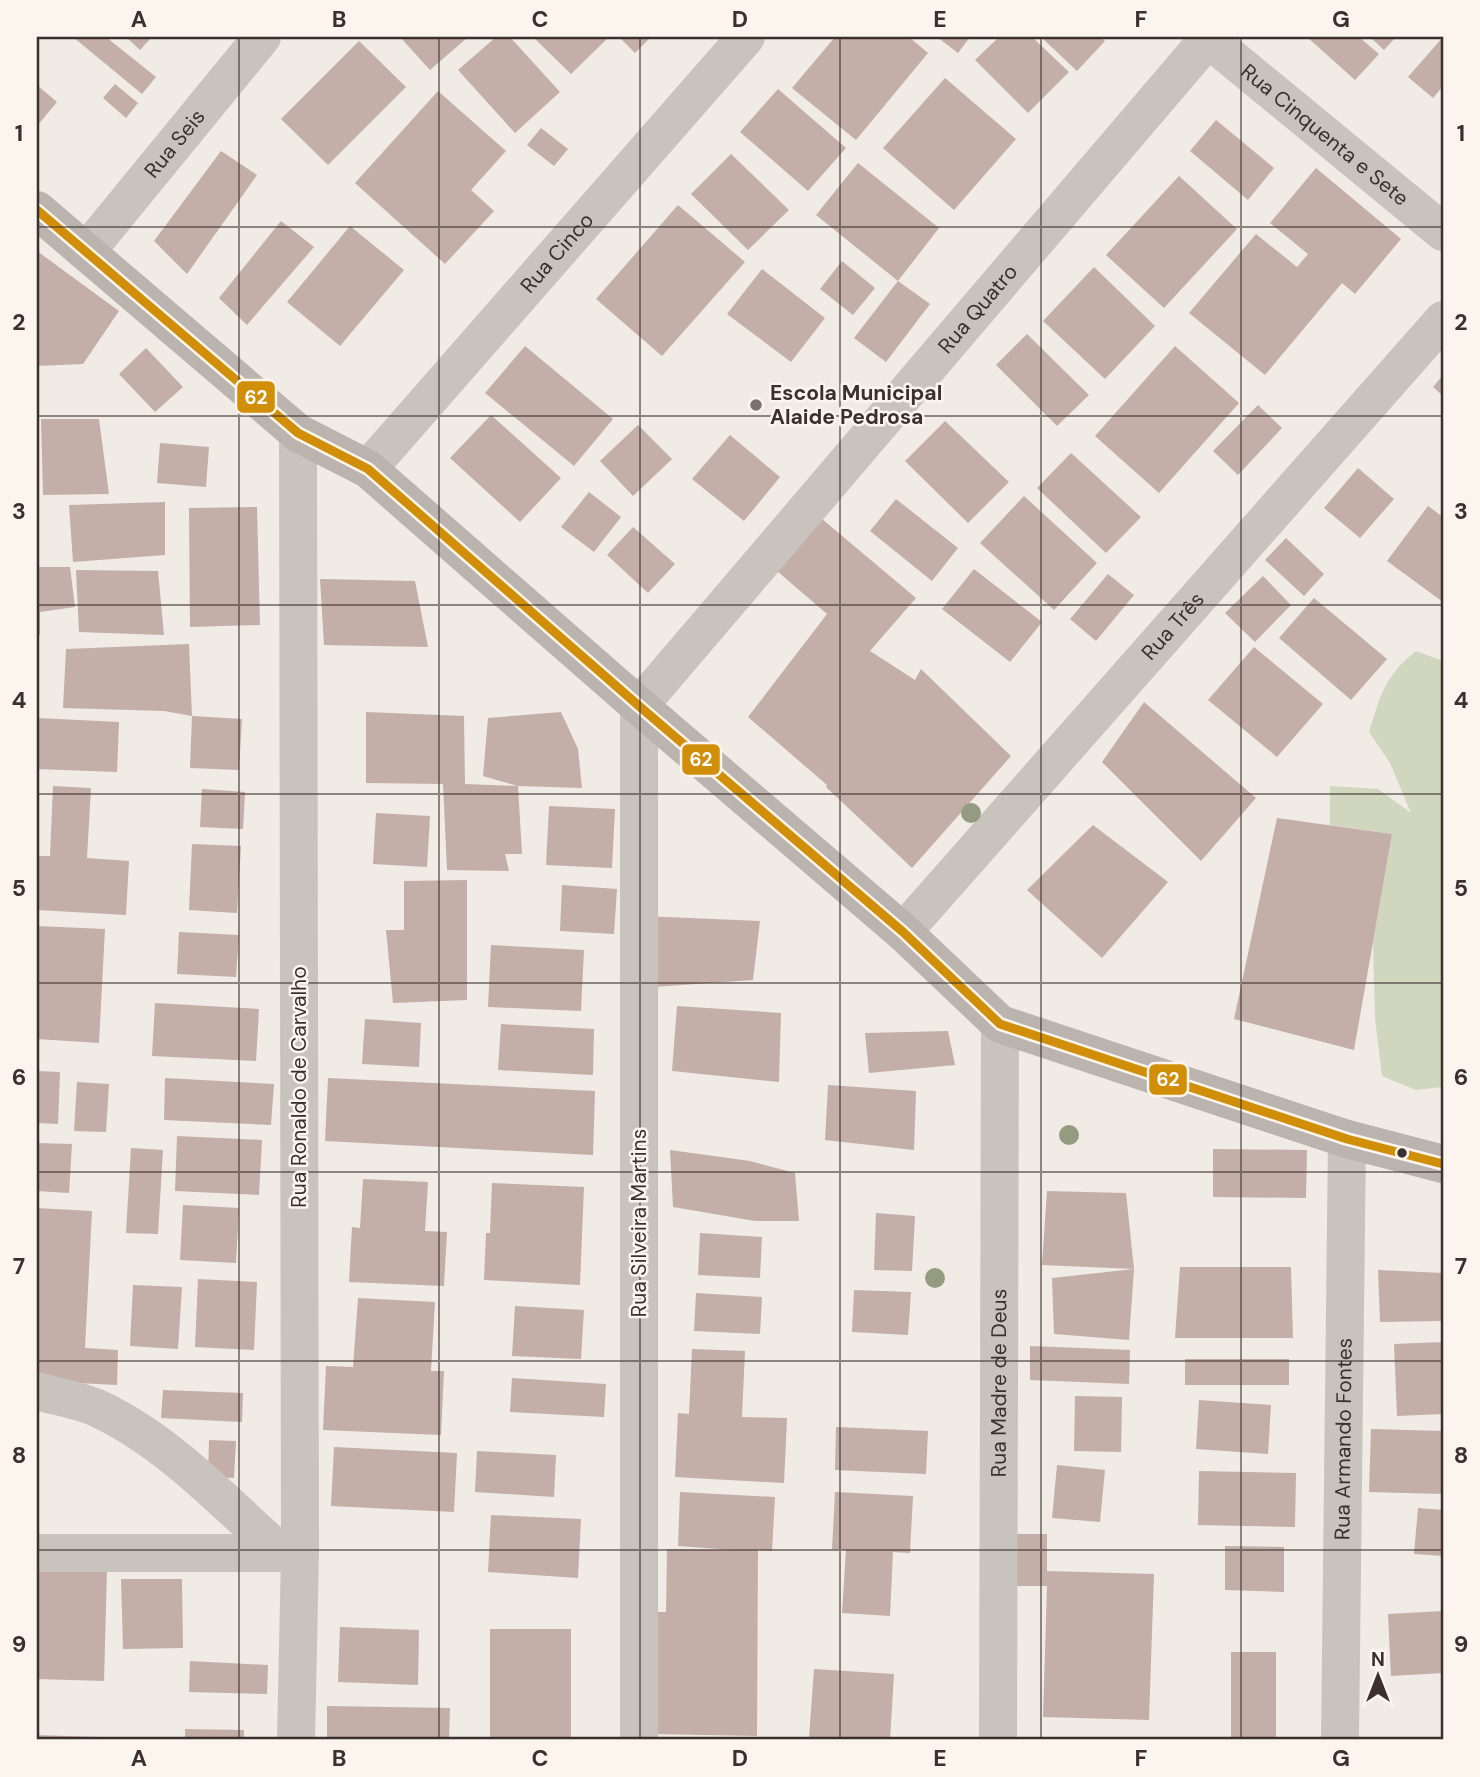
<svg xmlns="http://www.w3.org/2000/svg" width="1480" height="1777" viewBox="0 0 1480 1777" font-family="'DM Sans',sans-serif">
<rect width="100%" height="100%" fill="#f0ebe5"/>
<path fill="#d1d6bf" d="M1416,651L1443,661V1087L1416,1090L1382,1076L1375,1019L1373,942L1392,834L1330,825V786L1378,789L1411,813L1390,763L1369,732C1381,694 1384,677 1416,651Z"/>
<g fill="#c3afa7">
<polygon points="73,37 106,37 156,77 142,94"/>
<polygon points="126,37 152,37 140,50"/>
<polygon points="400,37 468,37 430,70"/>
<polygon points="496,37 510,37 560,92 515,133 458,70"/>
<polygon points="533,37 609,37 571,74"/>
<polygon points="619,37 651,37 635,53"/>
<polygon points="835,37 909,37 928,53 856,140 792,88"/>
<polygon points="937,37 970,37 958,53"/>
<polygon points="999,37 1032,37 1069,72 1028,113 975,60"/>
<polygon points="1041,37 1100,37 1105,41 1077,71"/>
<polygon points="1307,37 1359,37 1379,54 1355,80"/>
<polygon points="1370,37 1396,37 1384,50"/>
<polygon points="1443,37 1443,86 1433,98 1408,77"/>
<polygon points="359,41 406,87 328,165 281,119"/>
<polygon points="945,78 1016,139 954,210 883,148"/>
<polygon points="115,84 138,103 126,118 103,98"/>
<polygon points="37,85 57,102 37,126"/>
<polygon points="778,89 846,148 808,191 740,132"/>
<polygon points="438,91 506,151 471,190 494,211 445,264 355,183"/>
<polygon points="1216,120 1274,168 1248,200 1190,151"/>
<polygon points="541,128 568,149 554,166 527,145"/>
<polygon points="221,151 257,175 187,274 154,241"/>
<polygon points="731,154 789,210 748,250 691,194"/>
<polygon points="858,163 939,228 898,281 816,215"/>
<polygon points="1316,168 1401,239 1355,294 1342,283 1265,375 1189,313 1256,234 1297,267 1308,254 1270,223"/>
<polygon points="1179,176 1237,229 1164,308 1106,255"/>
<polygon points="678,205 745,262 662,356 596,299"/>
<polygon points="281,221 314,247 247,325 219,298"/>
<polygon points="350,226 404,270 340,346 287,302"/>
<polygon points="37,251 119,311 83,364 37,366"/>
<polygon points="842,261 875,288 853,315 820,289"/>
<polygon points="1094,267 1155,326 1105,379 1043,321"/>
<polygon points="762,269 825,318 791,362 727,314"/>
<polygon points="898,281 930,304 886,362 854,338"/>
<polygon points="1027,334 1089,395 1057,426 996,365"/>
<polygon points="525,346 613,419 574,466 485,393"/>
<polygon points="1175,346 1239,403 1159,493 1095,436"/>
<polygon points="146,348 183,387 155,412 119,374"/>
<polygon points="1443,375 1443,396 1433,387"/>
<polygon points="1258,405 1282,428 1238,475 1213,451"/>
<polygon points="491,415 561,478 520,522 450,458"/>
<polygon points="41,419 99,419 109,494 43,495"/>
<polygon points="945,421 1009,482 968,523 905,461"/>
<polygon points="638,425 672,459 633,496 600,461"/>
<polygon points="730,435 780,477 744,521 692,479"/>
<polygon points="160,443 209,447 206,487 157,483"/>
<polygon points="1071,453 1141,517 1106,553 1037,488"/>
<polygon points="1358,468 1394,499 1360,538 1324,508"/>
<polygon points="589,492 621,517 594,552 561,527"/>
<polygon points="1024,496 1097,563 1054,610 980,543"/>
<polygon points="896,499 958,548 932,581 870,531"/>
<polygon points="165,502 165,555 73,562 69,505"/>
<polygon points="1428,506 1443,517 1443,602 1387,561"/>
<polygon points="257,507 260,625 190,627 189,508"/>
<polygon points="822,519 916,598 870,651 915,680 921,669 1011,756 912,868 826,787 827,785 748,717 827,614 777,571"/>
<polygon points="633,527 675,564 648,593 607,555"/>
<polygon points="1286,538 1324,574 1304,596 1265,560"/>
<polygon points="37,567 70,567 75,607 40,612 40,635 37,635"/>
<polygon points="974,569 1042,622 1010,662 942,609"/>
<polygon points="76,570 158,571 164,635 79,632"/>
<polygon points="1108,574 1134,595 1096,641 1070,619"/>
<polygon points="1263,576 1291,605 1255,642 1225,613"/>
<polygon points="320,579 415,581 428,647 324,645"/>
<polygon points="1314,598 1387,659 1351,700 1279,638"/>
<polygon points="189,644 192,716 164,711 63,708 66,649"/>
<polygon points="1254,647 1323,704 1277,757 1208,700"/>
<polygon points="1144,702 1256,798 1201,861 1102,762"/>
<polygon points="366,712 464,716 465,784 518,786 522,854 505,854 509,871 447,870 443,784 366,783"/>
<polygon points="561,712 578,749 582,788 518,786 483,776 488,718"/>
<polygon points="192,716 242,719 239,770 190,768"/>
<polygon points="38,718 119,722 117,772 37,769"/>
<polygon points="53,786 91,788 87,858 129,861 126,915 37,910 37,856 50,856"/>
<polygon points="202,789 245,792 243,829 200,827"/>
<polygon points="549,806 615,809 612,868 546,865"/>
<polygon points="376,813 430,816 427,867 373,864"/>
<polygon points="1277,818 1392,834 1354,1050 1234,1019"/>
<polygon points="1093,825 1168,882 1102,958 1027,890"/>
<polygon points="192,844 241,846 237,913 189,910"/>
<polygon points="467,880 467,1000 393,1003 386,930 404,930 404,881"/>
<polygon points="562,885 617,889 614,934 560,931"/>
<polygon points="642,916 760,921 753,980 639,988"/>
<polygon points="37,926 105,929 99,1043 37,1039"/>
<polygon points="179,932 239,935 236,977 177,974"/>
<polygon points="491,945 584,950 581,1011 488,1007"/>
<polygon points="155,1003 259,1009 256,1061 152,1056"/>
<polygon points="677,1006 781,1013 779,1082 672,1071"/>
<polygon points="365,1019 421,1023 419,1067 362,1064"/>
<polygon points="501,1024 594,1029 593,1075 498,1070"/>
<polygon points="948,1031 955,1065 869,1073 865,1033"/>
<polygon points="37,1071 60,1072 58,1124 37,1123"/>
<polygon points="165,1078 274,1084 271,1125 164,1120"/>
<polygon points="328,1078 595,1091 593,1155 325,1141"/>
<polygon points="77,1082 109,1084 106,1132 74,1131"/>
<polygon points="828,1085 916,1091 914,1150 825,1140"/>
<polygon points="177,1136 262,1140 259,1195 175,1191"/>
<polygon points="37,1143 72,1144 69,1193 37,1191"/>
<polygon points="131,1148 163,1150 158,1234 126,1233"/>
<polygon points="1213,1149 1307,1150 1306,1198 1213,1197"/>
<polygon points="670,1150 750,1161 795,1173 799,1221 755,1221 673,1207"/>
<polygon points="363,1179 428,1182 425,1231 447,1232 444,1286 349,1282 352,1227 360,1228"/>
<polygon points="492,1183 584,1187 580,1285 484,1280 486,1233 490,1233"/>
<polygon points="1047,1191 1126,1193 1134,1269 1042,1265"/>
<polygon points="183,1205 239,1208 236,1263 180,1260"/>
<polygon points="37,1208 92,1211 85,1348 118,1350 117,1385 37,1381"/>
<polygon points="876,1213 915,1216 912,1271 874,1270"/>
<polygon points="700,1233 762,1237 760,1278 698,1275"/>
<polygon points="1180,1267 1291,1267 1293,1338 1175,1338"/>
<polygon points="1134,1269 1129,1340 1054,1334 1052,1278"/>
<polygon points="1378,1270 1443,1273 1443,1321 1380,1322"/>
<polygon points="198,1279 257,1282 254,1350 195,1347"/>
<polygon points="133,1285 182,1287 178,1349 130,1346"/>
<polygon points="854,1290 911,1292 908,1335 852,1332"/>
<polygon points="696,1293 762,1297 760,1334 694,1331"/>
<polygon points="358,1298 435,1302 431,1371 444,1371 441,1435 323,1430 326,1366 353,1367"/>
<polygon points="515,1306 584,1310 581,1359 512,1356"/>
<polygon points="1443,1342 1443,1414 1397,1416 1394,1344"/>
<polygon points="1030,1346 1130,1350 1129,1384 1030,1380"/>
<polygon points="692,1349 745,1351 742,1417 787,1418 784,1483 675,1477 678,1413 689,1414"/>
<rect x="1185" y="1359" width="104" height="26"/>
<polygon points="512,1378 606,1384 604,1417 510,1412"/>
<polygon points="163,1390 243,1393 242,1422 161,1418"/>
<polygon points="1075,1396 1122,1397 1121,1452 1074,1451"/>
<polygon points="1199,1400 1271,1405 1268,1454 1196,1449"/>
<polygon points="836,1427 928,1431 926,1474 835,1470"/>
<polygon points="1371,1429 1443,1431 1443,1494 1369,1492"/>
<polygon points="209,1440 236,1441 234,1478 208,1477"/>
<polygon points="334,1447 457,1453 454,1512 331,1506"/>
<polygon points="477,1451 556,1455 554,1497 475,1492"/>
<polygon points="1057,1465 1105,1470 1100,1522 1052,1518"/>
<polygon points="1199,1471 1296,1473 1295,1527 1198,1525"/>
<polygon points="680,1492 775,1497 772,1551 758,1550 757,1736 652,1734 654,1612 666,1612 667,1549 731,1550 678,1546"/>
<polygon points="835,1492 913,1496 910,1553 893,1552 890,1616 842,1613 846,1550 832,1549"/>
<polygon points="1418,1508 1443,1510 1443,1556 1414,1554"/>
<polygon points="491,1515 581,1519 578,1578 488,1572"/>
<polygon points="1017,1534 1047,1534 1047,1571 1154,1574 1149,1720 1043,1717 1047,1586 1017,1586"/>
<polygon points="1225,1546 1284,1547 1284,1592 1225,1590"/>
<polygon points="39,1568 107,1570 104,1681 37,1679"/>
<polygon points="121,1579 182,1579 183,1648 123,1649"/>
<polygon points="1443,1611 1443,1673 1391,1676 1388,1614"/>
<polygon points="340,1627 419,1630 418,1685 338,1682"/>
<rect x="490" y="1629" width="81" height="111"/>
<rect x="1231" y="1652" width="45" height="88"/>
<polygon points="190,1661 268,1665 267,1694 189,1692"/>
<polygon points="814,1669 894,1674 890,1740 809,1738"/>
<polygon points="327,1706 450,1708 449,1740 327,1740"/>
<polygon points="185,1729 244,1730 244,1740 185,1740"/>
<polygon points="37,1735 99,1737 98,1740 37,1740"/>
</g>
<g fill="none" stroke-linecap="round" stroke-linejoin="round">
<g stroke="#c9c3be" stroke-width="38">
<path id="s1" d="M1206,37L1443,232"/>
<path id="s2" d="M86,252L262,37"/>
<path id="s3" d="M368,469L746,37"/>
<path id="s4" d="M903,932L1443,320"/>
<path d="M37,1391C57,1397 80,1400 99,1409C169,1442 224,1502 281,1553"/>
<polyline points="37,1553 294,1553"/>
<polyline points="296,1740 300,1553 298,433"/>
<path id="s5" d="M639,1740V706L1208,39"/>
<path id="s6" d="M998,1740L1000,1024"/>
<path id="s7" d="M1340,1740L1347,1139"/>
</g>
<polyline stroke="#bab3ae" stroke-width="38" points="37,210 298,433 368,469 639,706 903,932 1000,1024 1347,1139 1443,1164"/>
<defs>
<polyline id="bus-1" points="37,210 298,433 368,469 639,706 903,932 1000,1024 1347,1139 1443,1164"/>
</defs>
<use href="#bus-1" stroke="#fbf5ee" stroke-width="14"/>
<use href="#bus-1" stroke="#d18e09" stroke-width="9"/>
</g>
<g fill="#959b80">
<circle cx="971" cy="813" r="10"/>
<circle cx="1069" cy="1135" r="10"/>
<circle cx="935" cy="1278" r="10"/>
</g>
<path fill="none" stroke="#3b302b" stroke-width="2" stroke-opacity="0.55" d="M239,37V1740M439,37V1740M640,37V1740M840,37V1740M1041,37V1740M1241,37V1740M37,227H1443M37,416H1443M37,605H1443M37,794H1443M37,983H1443M37,1172H1443M37,1361H1443M37,1550H1443"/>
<circle fill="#7a716c" stroke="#fbf5ee" stroke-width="2.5" cx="756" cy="405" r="7"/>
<circle fill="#3b302b" stroke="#fbf5ee" stroke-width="2.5" cx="1402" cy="1153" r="6"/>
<g text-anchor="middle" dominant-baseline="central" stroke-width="5" stroke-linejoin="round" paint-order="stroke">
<g font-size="21" fill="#3b302b" stroke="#fbf5ee">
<text stroke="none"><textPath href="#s1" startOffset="154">Rua Cinquenta e Sete</textPath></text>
<text stroke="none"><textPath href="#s2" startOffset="140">Rua Seis</textPath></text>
<text stroke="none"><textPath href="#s3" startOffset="287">Rua Cinco</textPath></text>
<text stroke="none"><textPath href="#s5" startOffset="1556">Rua Quatro</textPath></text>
<text stroke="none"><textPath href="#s4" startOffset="408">Rua Três</textPath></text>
<text transform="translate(299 1087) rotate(-90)">Rua Ronaldo de Carvalho</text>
<text transform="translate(639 1223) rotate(-90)">Rua Silveira Martins</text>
<text stroke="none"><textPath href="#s6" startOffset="357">Rua Madre de Deus</textPath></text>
<text stroke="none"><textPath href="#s7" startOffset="301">Rua Armando Fontes</textPath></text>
</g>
<g font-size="21" font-weight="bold" fill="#3b302b" stroke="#fbf5ee" text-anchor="start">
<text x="770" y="393">Escola Municipal<tspan x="770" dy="24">Alaide Pedrosa</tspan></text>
</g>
</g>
<g stroke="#fbf5ee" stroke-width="2.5">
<rect x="236" y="380" width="40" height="34" rx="7" fill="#d18e09"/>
<rect x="681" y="743" width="40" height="33" rx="7" fill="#d18e09"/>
<rect x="1148" y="1063" width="40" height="33" rx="7" fill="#d18e09"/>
</g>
<g font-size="19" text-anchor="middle" font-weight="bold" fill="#fff">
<text x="256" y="404">62</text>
<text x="701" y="766">62</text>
<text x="1168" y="1086">62</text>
</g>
<rect width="1480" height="1777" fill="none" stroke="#fbf5ee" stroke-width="77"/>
<g transform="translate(1378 1676)" stroke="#fbf5ee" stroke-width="5" paint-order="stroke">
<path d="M0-5L12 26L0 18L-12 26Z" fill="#3b302b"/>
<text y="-10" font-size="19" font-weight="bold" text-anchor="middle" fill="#3b302b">N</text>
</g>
<rect x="38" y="38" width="1404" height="1700" fill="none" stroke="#3b302b" stroke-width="2.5"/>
<g font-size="23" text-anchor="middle" font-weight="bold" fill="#3b302b">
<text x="139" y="27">A</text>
<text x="339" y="27">B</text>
<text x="540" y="27">C</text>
<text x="740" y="27">D</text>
<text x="940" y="27">E</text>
<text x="1141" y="27">F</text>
<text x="1341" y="27">G</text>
<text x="19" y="141">1</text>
<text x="1461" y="141">1</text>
<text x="19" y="330">2</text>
<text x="1461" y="330">2</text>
<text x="19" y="519">3</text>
<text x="1461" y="519">3</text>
<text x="19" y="708">4</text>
<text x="1461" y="708">4</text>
<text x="19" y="896">5</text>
<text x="1461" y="896">5</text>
<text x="19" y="1085">6</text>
<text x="1461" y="1085">6</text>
<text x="19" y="1274">7</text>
<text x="1461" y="1274">7</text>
<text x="19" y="1463">8</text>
<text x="1461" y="1463">8</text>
<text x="19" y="1652">9</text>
<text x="1461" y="1652">9</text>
<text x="139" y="1766">A</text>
<text x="339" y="1766">B</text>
<text x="540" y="1766">C</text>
<text x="740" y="1766">D</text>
<text x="940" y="1766">E</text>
<text x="1141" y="1766">F</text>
<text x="1341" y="1766">G</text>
</g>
</svg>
